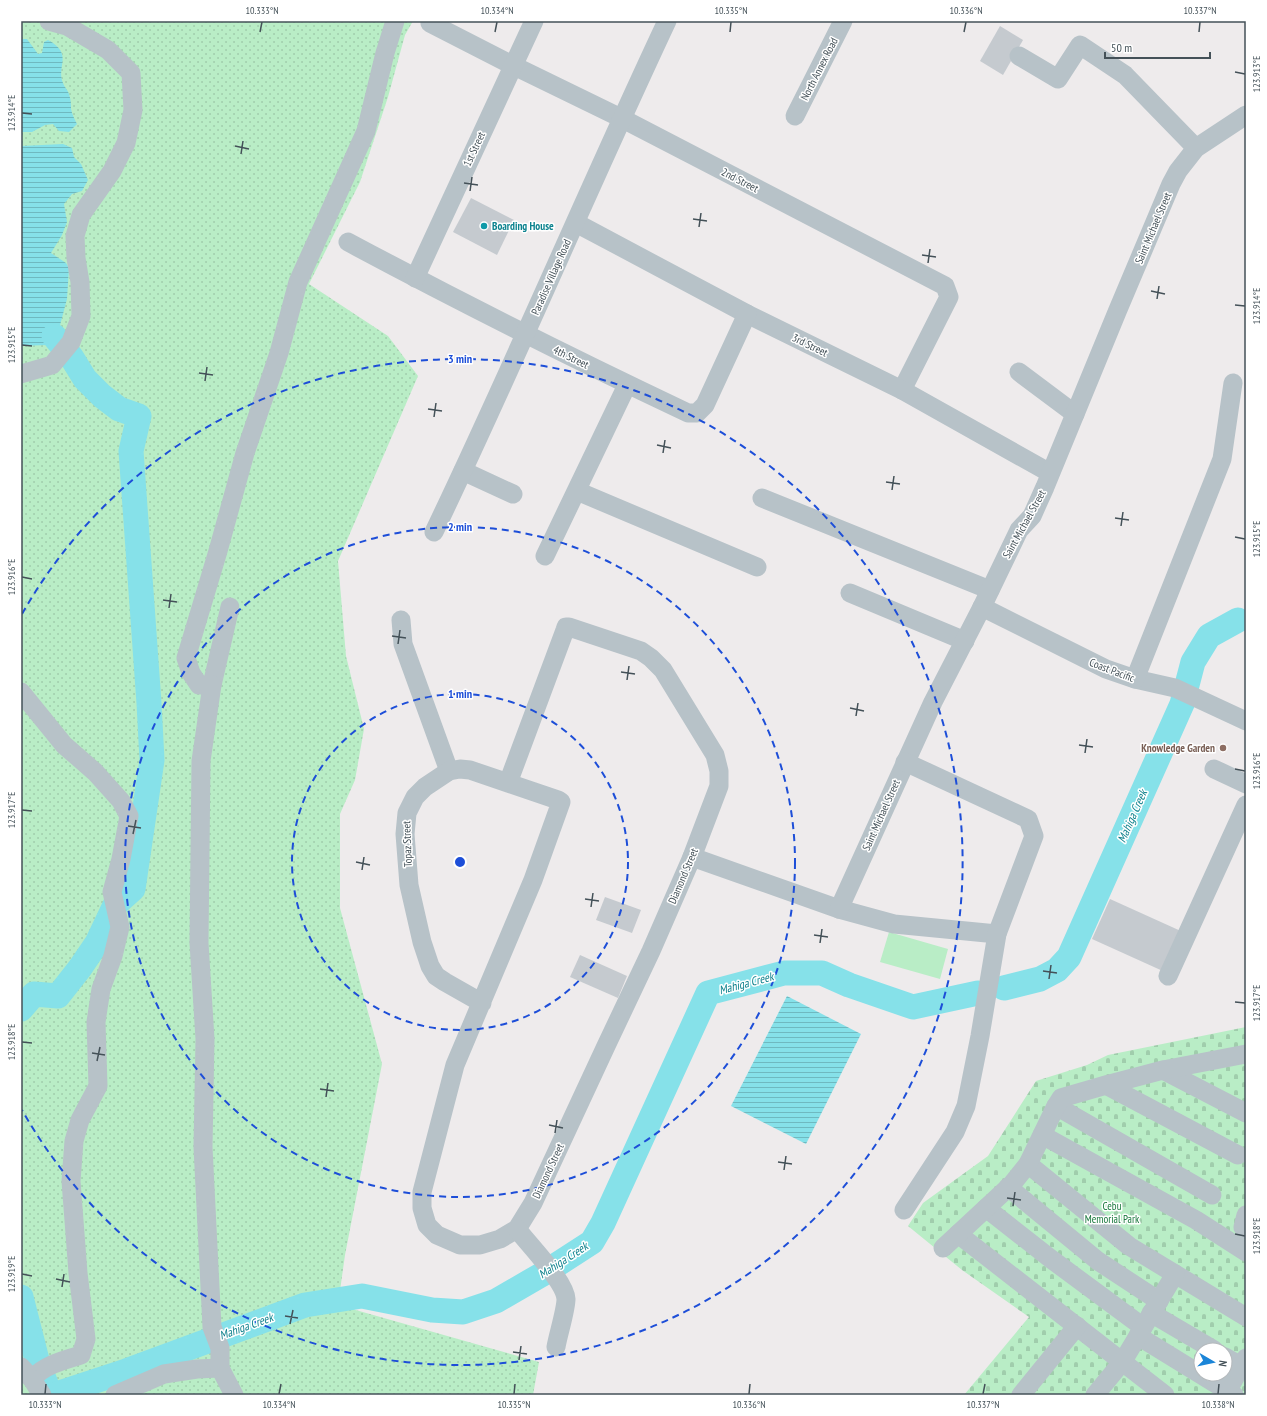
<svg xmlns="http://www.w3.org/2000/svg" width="1267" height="1416" viewBox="0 0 1267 1416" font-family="'PT Sans Narrow',sans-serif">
<defs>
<pattern id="grass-dots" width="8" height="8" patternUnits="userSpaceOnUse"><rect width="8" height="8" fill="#b9edc6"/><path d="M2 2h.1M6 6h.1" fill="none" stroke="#a0cdac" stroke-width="1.8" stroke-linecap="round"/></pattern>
<pattern id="cemetery-stones" width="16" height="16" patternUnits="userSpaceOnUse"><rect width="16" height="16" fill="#b9edc6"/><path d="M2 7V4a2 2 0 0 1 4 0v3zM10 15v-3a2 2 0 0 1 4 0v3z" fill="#a0cdac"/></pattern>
<pattern id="water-rules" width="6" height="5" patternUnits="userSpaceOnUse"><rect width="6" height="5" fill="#86e1e9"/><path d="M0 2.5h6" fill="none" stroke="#6fb9c0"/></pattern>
</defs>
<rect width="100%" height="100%" fill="#eeebec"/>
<polygon fill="url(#grass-dots)" points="21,21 413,21 405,35 388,97 360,182 309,284 388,336 418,376 338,561 346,656 364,729 355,780 340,814 340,908 382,1064 345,1255 338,1305 539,1362 533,1395 21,1395"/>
<path fill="url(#cemetery-stones)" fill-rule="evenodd" d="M1246,1027V1395H964L1029,1317L962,1270L908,1226L923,1203L988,1156L1036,1081L1087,1065L1108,1055ZM1201,1350H1225V1374H1201Z"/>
<polygon fill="#b9edc6" points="889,932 948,949 940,979 880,962"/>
<g fill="url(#water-rules)">
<path d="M21,39H27L38,54L42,53L44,42L48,40C74,54 56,66 63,83C64,87 68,90 69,94C71,100 71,104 71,109C72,114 75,120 77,124L69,132L59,131L53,124L45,125L32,132H21Z"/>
<polygon points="63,144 72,148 74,157 81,164 88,180 82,191 72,194 64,204 67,222 62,235 51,253 66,263 69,268 67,299 59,329 47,345 21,346 21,146"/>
<polygon points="787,996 861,1034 806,1144 731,1106"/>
</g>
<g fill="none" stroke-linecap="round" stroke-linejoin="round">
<g stroke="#86e1e9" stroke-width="25">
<polyline points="1004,988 1040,979 1057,970 1069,957 1182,704 1193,662 1209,636 1238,620"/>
<polyline points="21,1009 34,994 58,996 80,968 97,943 115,905 133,889 152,760 149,703 131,451 139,416 119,409 102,396 85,379 72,358 54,336"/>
<polyline points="21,1297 38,1364 50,1394"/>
<polyline points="53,1395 126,1371 305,1305 362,1296 432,1310 463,1312 496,1301 541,1275 592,1242 603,1223 708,993 784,973 822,973 849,985 913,1007 978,993"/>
</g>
</g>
<g fill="#c5cacf">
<polygon points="1000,26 1023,40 1003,75 980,61"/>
<polygon points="471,198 514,220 497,255 453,232"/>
<polygon points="605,897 641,910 632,933 596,920"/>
<polygon points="1110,899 1183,932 1165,972 1092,939"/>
<polygon points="580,955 627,976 618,998 570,977"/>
</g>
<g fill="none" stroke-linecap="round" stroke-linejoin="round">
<g stroke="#b7c2c8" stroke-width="19">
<polyline points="430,23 512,65 621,118 945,286 949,297 902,390"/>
<polyline points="1019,56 1058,79 1080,45 1125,75 1196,148"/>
<polyline points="795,116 843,21"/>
<polyline points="576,223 747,314 902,390 1043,469"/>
<path d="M348,242C460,302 574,359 688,413H697L705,405L747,314"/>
<polyline points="415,278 534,21"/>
<polyline points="1019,372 1075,414"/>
<polyline points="21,374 52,365 71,342 81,316 80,282 76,258 75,236 81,215 112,171 126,143 133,110 131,73 108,50 67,26 49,21"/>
<polyline points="463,471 513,494"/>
<polyline points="577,491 757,567"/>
<polyline points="762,498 990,590"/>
<path d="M434,532C515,363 587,191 667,21"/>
<polyline points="545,556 627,385"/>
<polyline points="850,593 965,641"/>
<polyline points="982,607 1106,669 1135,679 1175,688 1246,721"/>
<polyline points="401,620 403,644 449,771"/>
<polyline points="1135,679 1222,459 1233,383"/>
<polyline points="212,685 230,607"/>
<path d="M21,692L64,745L95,772L121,801L129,816L121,859L112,892L120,927L113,956L101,989L96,1022L98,1086L80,1120L74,1141L71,1181L78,1273L86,1339L81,1355C64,1360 44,1365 32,1379L21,1367"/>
<polyline points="1214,769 1246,784"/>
<polyline points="692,857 839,909 894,924 997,934"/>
<polyline points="839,909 933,702 982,607 1019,530 1032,516 1045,487 1117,312 1171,184 1178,171 1196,148 1246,115"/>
<polyline points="1168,976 1246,805"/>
<polyline points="482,1003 445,982 436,976 430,966 422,942 409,885 405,834 407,813 415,797 425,787 449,771 460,769 470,770 558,800 561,802 533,880 455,1065 422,1192 422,1208 427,1225 437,1235 460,1245 480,1245 500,1239 517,1229 533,1203 606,1046 651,951 692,857 719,786 719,771 715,755 663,670 651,658 641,651 569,627 566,627 565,630 508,783"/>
<polyline points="1163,1070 1246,1113"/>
<polyline points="1106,1085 1238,1155"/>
<polyline points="1056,1106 1212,1195"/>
<polyline points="1042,1135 1196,1220 1246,1252"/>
<polyline points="1028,1164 1129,1246 1246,1317"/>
<polyline points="1008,1187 1098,1261 1159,1301"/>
<polyline points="986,1208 1051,1259 1143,1327"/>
<polyline points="904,1210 955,1132 966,1106 980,1036 997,934 1034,836 1028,819 905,762"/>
<polyline points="1246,1215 1243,1227 1246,1230"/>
<path d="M517,1229C529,1245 565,1281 566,1299C566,1310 558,1335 556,1347"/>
<polyline points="958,1234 1165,1395"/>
<polyline points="943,1248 1012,1184 1028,1164 1056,1106 1061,1098 1106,1085 1163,1070 1246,1054"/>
<polyline points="1151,1313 1214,1350"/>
<polyline points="1138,1336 1234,1395"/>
<polyline points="1225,1357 1246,1369"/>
<polyline points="32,1379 42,1395"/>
<polyline points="115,1395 164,1374 197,1369 220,1368"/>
<polyline points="234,1395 220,1368 220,1348 212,1327 203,1147 205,1039 199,943 201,761 212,685 199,685 191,673 186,658 218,551 245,453 279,353 298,282 366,131 385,53 395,21"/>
<polyline points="1021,1395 1077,1326"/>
<polyline points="1095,1395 1123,1361 1175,1274"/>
<polyline points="1225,1395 1246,1358"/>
</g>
</g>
<path fill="none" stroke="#445158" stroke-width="1.5" d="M260,32L262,22M495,32L497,22M730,32L731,22M964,32L966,22M1199,32L1200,22M1235,72L1245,74M22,113L32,114M235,146L249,149M241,154L243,141M464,183L478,185M470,191L472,177M693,219L707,221M699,227L701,213M922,255L936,257M928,263L930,249M1151,291L1165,294M1157,299L1159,286M1235,305L1245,306M22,345L32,346M199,373L213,375M205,381L207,367M428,409L442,411M434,417L436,403M657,445L671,448M663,453L665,440M886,482L900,484M892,490L894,476M1115,518L1129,520M1121,526L1123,512M1235,537L1245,539M22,577L32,579M163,600L177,602M169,608L171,594M392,636L406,638M398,644L400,630M621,672L635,674M627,680L629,666M850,708L864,711M856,716L858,703M1079,745L1093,747M1085,753L1087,739M1235,769L1245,771M22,810L32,811M128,826L141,828M133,834L136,820M356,862L370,865M362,870L364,857M585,899L599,901M591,907L593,893M814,935L828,937M820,943L822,929M1043,971L1057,973M1049,979L1051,965M1235,1002L1245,1003M22,1042L32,1043M92,1053L105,1055M97,1061L100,1047M320,1089L334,1091M326,1097L328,1083M549,1125L563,1128M555,1133L557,1120M778,1162L792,1164M784,1170L786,1156M1007,1198L1021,1200M1013,1206L1015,1192M1235,1234L1245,1236M22,1274L32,1276M56,1279L70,1282M62,1287L64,1274M285,1316L298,1318M290,1324L293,1310M513,1352L527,1354M519,1360L521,1346M45,1394L46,1384M279,1394L281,1384M514,1394L515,1384M749,1394L750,1384M983,1394L985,1384M1218,1394L1219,1384"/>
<g fill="none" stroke="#1d4ed8" stroke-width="2" stroke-dasharray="7 5">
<circle cx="460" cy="862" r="168"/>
<circle cx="460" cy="862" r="335"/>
<path d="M22 614A503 503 0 1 1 22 1110"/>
</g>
<circle fill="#0f9aa8" stroke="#fff" stroke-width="1.5" cx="484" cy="226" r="4"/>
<circle fill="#8d6e63" stroke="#fff" stroke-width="1.5" cx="1223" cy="748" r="4"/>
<g text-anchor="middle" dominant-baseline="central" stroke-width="3" stroke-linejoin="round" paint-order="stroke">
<g font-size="11" fill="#445158" stroke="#fff">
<text transform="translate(819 69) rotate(-63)">North Annex Road</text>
<text transform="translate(474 149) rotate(-65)">1st Street</text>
<text transform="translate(740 180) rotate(27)">2nd Street</text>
<text transform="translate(1153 228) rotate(-67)">Saint Michael Street</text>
<text transform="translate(551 277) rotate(-66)">Paradise Village Road</text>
<text transform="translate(810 345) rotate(26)">3rd Street</text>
<text transform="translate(571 357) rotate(26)">4th Street</text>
<text transform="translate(1024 524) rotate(-61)">Saint Michael Street</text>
<text transform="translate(1112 670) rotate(21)">Coast Pacific</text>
<text transform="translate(881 815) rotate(-66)">Saint Michael Street</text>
<text transform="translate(407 844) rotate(-92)">Topaz Street</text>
<text transform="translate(683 876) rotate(-67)">Diamond Street</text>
<text transform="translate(548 1171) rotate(-65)">Diamond Street</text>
</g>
<g font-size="11" font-weight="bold" fill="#0d838f" stroke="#fff" text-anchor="start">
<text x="492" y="226">Boarding House</text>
</g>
<g font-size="11" font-weight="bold" fill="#785e54" stroke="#fff" text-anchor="end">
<text x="1215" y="748">Knowledge Garden</text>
</g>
<g font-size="11" fill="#17773b" stroke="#fff">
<text x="1112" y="1206">Cebu<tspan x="1112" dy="13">Memorial Park</tspan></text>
</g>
<g font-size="12" font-style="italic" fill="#0e818c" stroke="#fff">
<text transform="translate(1132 816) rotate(-66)">Mahiga Creek</text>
<text transform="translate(746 983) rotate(-15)">Mahiga Creek</text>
<text transform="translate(563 1260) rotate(-33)">Mahiga Creek</text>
<text transform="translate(246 1326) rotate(-20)">Mahiga Creek</text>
</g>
</g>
<circle cx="460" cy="862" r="6" fill="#1d4ed8" stroke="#fff" stroke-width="2"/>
<g font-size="12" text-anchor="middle" font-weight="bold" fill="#1d4ed8" stroke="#fff" stroke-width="3" stroke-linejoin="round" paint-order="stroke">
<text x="460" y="363">3 min</text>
<text x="460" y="531">2 min</text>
<text x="460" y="698">1 min</text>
</g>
<rect width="1267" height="1416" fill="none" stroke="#ffffff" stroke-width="44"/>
<g transform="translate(1213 1362) rotate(99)"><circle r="19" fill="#ffffff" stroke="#b4b9bc"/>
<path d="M0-3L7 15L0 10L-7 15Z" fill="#1b85d8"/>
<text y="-6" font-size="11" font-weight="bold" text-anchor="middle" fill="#445158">N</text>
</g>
<path d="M1105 52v6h105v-6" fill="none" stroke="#445158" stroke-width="2"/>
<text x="1111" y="52" font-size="12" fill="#445158" stroke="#ffffff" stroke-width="3" paint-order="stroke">50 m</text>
<rect x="22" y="22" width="1223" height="1372" fill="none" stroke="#445158" stroke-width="1.5"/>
<g font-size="10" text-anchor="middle" fill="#445158">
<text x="262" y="14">10.333°N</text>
<text x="497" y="14">10.334°N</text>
<text x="731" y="14">10.335°N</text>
<text x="966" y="14">10.336°N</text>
<text x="1200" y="14">10.337°N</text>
<text transform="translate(1256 74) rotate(-90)" y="4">123.913°E</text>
<text transform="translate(11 113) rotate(-90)" y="4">123.914°E</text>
<text transform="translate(1256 306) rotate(-90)" y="4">123.914°E</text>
<text transform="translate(11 345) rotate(-90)" y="4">123.915°E</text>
<text transform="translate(1256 539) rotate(-90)" y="4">123.915°E</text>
<text transform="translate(11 577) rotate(-90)" y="4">123.916°E</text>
<text transform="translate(1256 771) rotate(-90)" y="4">123.916°E</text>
<text transform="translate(11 810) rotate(-90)" y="4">123.917°E</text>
<text transform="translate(1256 1003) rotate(-90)" y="4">123.917°E</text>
<text transform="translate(11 1042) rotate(-90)" y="4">123.918°E</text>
<text transform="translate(1256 1236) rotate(-90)" y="4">123.918°E</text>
<text transform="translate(11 1274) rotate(-90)" y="4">123.919°E</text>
<text x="45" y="1408">10.333°N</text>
<text x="279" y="1408">10.334°N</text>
<text x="514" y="1408">10.335°N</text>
<text x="749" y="1408">10.336°N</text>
<text x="983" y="1408">10.337°N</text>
<text x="1218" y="1408">10.338°N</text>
</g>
</svg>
